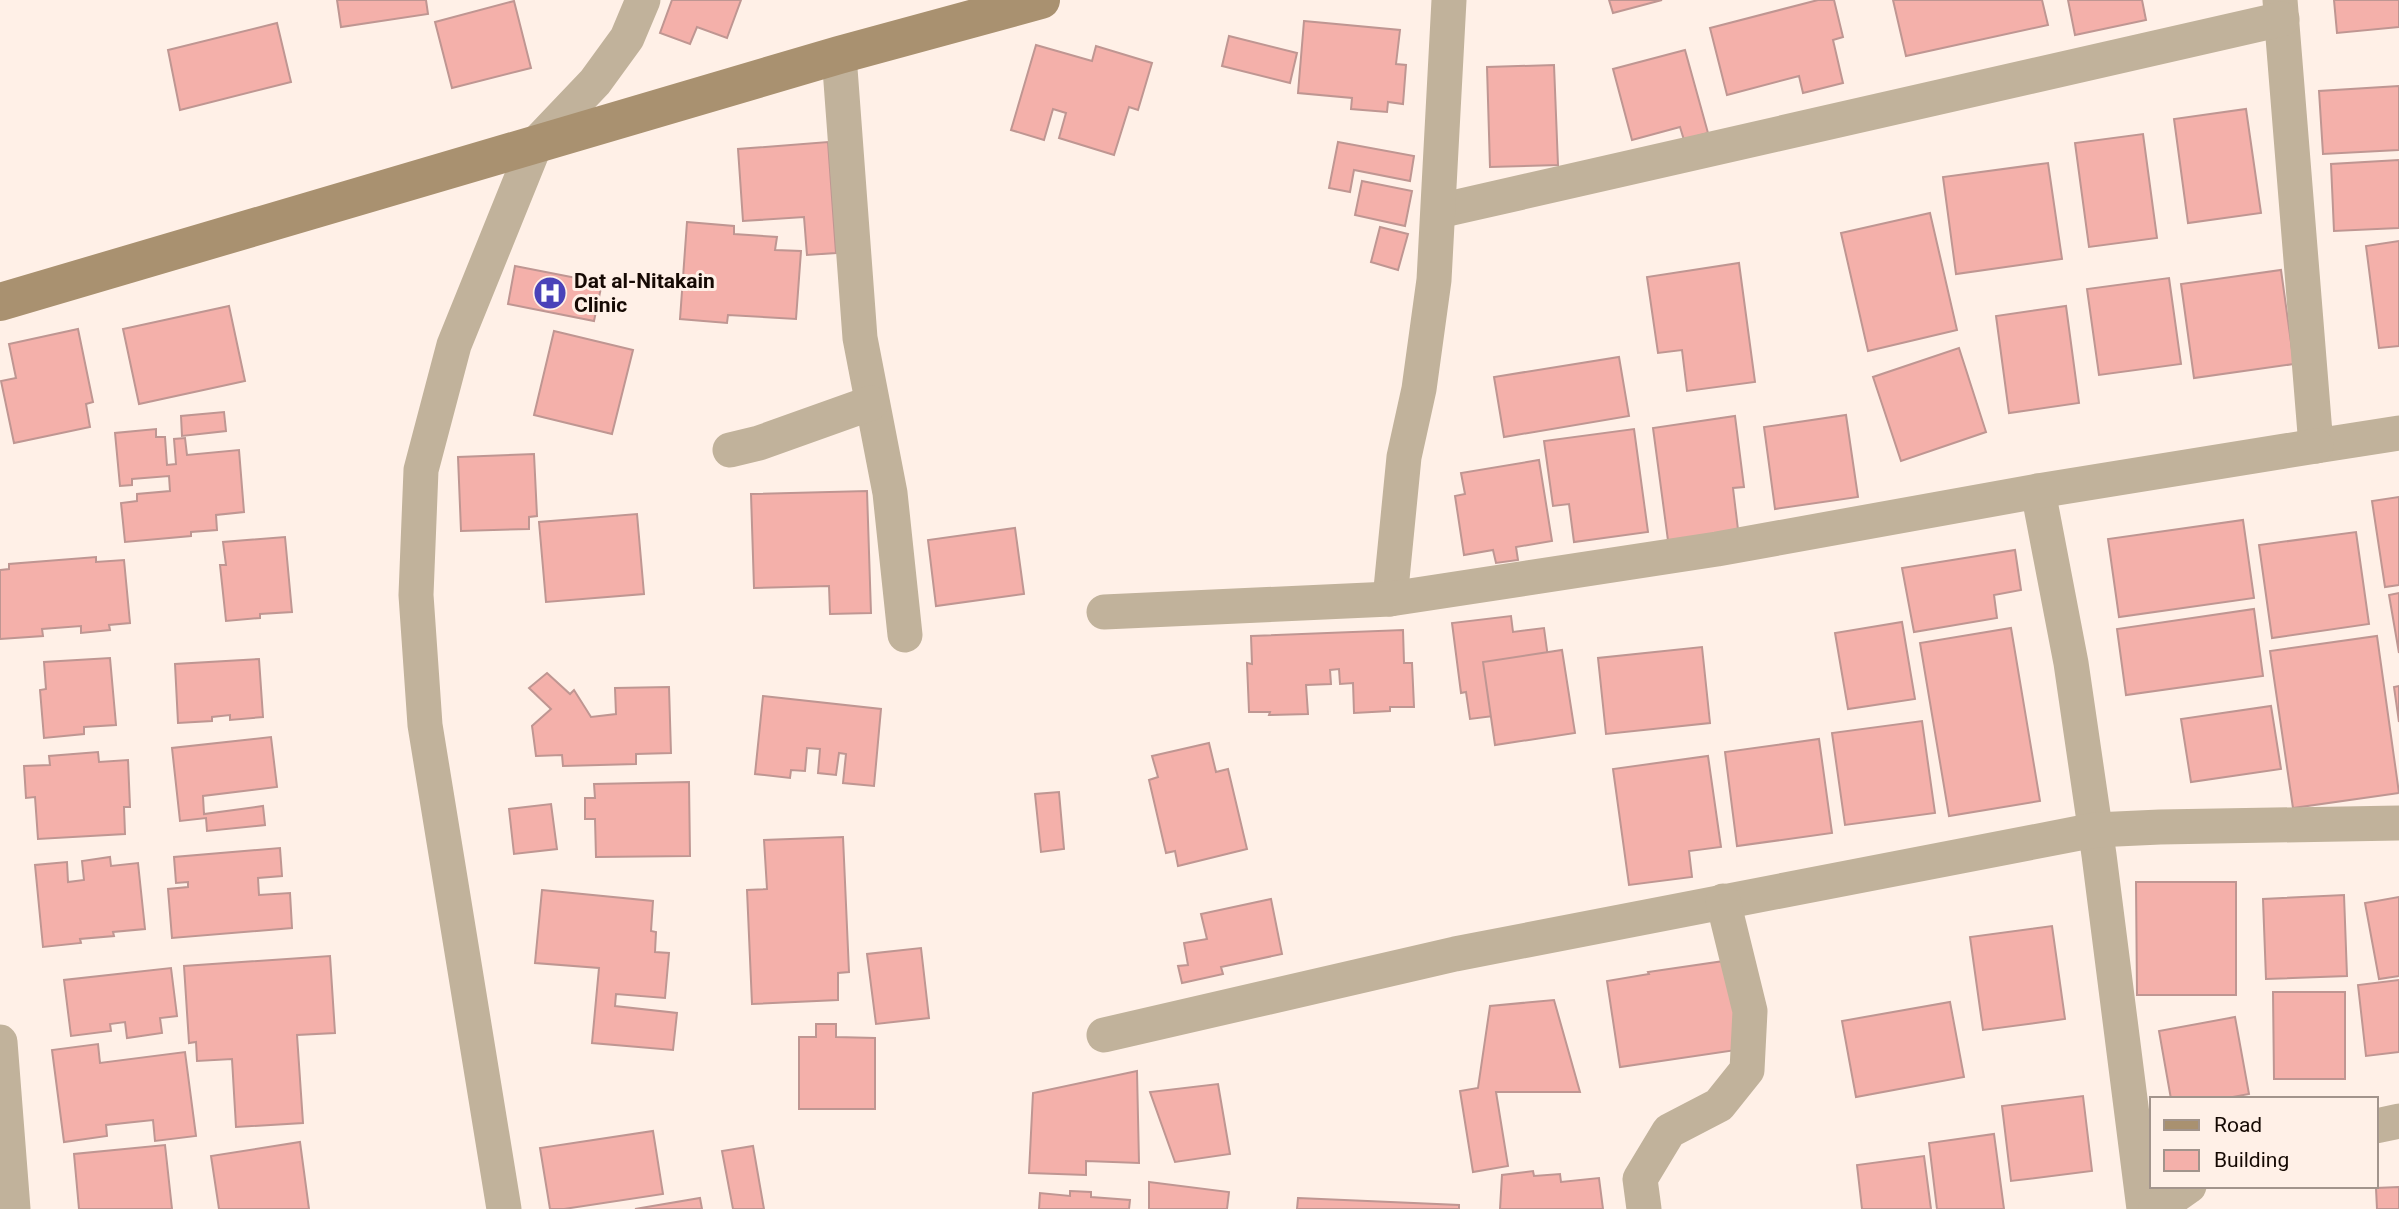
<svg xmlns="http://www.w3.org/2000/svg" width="2399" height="1209" viewBox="0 0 2399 1209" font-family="Roboto,sans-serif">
<rect width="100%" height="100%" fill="#fff0e7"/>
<g fill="#f4b0aa" stroke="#bf9692" stroke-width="2">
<polygon points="337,0 426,0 428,14 341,27"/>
<polygon points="672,0 741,0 727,38 697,27 690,44 660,33"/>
<polygon points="1609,0 1662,0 1613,13"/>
<polygon points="1818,0 1834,0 1843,37 1833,40 1843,83 1803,93 1799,76 1727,95 1710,28"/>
<polygon points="1893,0 2042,0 2048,25 1906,56"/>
<polygon points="2068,0 2142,0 2146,20 2075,35"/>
<polygon points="2334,0 2399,0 2399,27 2337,33"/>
<polygon points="514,1 531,68 452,88 435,22"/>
<polygon points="1304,21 1400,30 1396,64 1406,65 1403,104 1388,102 1387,112 1351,109 1352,98 1298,93"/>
<polygon points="277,23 291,82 180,110 168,50"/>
<polygon points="1229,36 1297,53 1290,83 1222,66"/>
<polygon points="1036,45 1092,61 1096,46 1152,63 1138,110 1129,107 1114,155 1059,138 1066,113 1053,109 1044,140 1011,130"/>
<polygon points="1685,50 1708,133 1684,140 1680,127 1632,140 1613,69"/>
<polygon points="1554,65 1558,165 1490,167 1487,67"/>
<polygon points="2399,86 2399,150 2323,154 2319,91"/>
<polygon points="2246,109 2261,213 2188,223 2174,119"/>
<polygon points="2143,134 2157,238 2089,247 2075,143"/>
<polygon points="828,142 836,253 807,255 804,217 743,221 738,149"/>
<polygon points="1338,142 1414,156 1410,181 1354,170 1350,192 1329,188"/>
<polygon points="2399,160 2399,228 2334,231 2331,164"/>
<polygon points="2048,163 2062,259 1956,274 1943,177"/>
<polygon points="1362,181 1412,191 1405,226 1355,215"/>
<polygon points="1930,213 1957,330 1868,351 1841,233"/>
<polygon points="687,222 734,226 734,234 777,237 775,250 801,251 796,319 728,315 727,323 680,319"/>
<polygon points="1380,227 1408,234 1398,270 1371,262"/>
<polygon points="2399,241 2399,346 2379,348 2366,246"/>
<polygon points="1739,263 1755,382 1687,391 1682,350 1658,353 1647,277"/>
<polygon points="515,266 602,283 594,321 508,304"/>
<polygon points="2281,270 2294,364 2194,378 2181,284"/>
<polygon points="2169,278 2181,364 2099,375 2087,289"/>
<polygon points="229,306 245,381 139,404 123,329"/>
<polygon points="2066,306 2079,403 2009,413 1996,316"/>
<polygon points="78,329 93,402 86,404 90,427 14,443 1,381 16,378 9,344"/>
<polygon points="554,331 633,350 612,434 534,415"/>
<polygon points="1959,348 1986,432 1901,461 1873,377"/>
<polygon points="1619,357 1629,416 1504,437 1494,377"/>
<polygon points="224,412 226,431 182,436 181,416"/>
<polygon points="1846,415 1858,497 1775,509 1764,427"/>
<polygon points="1735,416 1744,487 1733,488 1739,538 1669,548 1653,428"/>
<polygon points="156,429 156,437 165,437 167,465 176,464 174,439 185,438 187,455 239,450 244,512 216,515 217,530 191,532 191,536 125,542 121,503 137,501 137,494 170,491 169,476 132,479 132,485 120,486 115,433"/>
<polygon points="1634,429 1648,532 1574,542 1569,504 1553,506 1544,441"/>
<polygon points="534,454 537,516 529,517 529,529 461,531 458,457"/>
<polygon points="1539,460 1552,541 1516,547 1518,560 1496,563 1493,550 1464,555 1455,496 1465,494 1461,473"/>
<polygon points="867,491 871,613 830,614 829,586 754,588 751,494"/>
<polygon points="2399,497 2399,585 2385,587 2372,501"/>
<polygon points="637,514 644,594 546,602 539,522"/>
<polygon points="2243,520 2254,598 2119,617 2108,539"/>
<polygon points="1015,528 1024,594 936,606 928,540"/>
<polygon points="2356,532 2369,624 2272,638 2259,545"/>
<polygon points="285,537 292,612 260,614 260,618 226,621 220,565 226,565 223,542"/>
<polygon points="2015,550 2021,590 1994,595 1997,618 1914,632 1902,568"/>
<polygon points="96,557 96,562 124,560 130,623 109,625 110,630 81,633 81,626 42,629 43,636 0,639 0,570 9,569 9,564"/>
<polygon points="2399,593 2399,653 2389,595"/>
<polygon points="2254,609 2263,676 2126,695 2117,629"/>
<polygon points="1511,616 1513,632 1544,628 1554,702 1524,706 1525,712 1470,719 1466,692 1461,693 1452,623"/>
<polygon points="1902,622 1915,699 1848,709 1835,633"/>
<polygon points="2011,628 2040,801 1949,816 1920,643"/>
<polygon points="1403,630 1404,663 1412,663 1414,707 1390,707 1390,711 1354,713 1353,683 1340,684 1339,669 1330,670 1331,684 1306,685 1308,714 1269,715 1270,712 1249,712 1247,663 1252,664 1251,636"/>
<polygon points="2377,636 2399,793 2293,808 2270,651"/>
<polygon points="1702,647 1710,723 1606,734 1598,658"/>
<polygon points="1562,650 1575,733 1495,745 1483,662"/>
<polygon points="110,658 116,725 84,727 84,734 44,738 40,690 46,689 44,662"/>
<polygon points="259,659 263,717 230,720 230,715 212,717 212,721 178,723 175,664"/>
<polygon points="547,673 570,694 574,690 591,717 616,714 615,688 669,687 671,753 636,754 636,764 563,766 562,755 536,756 532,726 551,709 529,688"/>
<polygon points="2399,686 2399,722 2394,687"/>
<polygon points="763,696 881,709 874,786 843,783 846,754 839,753 836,775 818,773 820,749 807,748 805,771 791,770 790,778 755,774"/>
<polygon points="2271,706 2281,769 2191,782 2181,719"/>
<polygon points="1922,721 1935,813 1845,825 1832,733"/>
<polygon points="271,737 277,787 203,796 204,814 263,806 265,825 207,831 206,818 180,821 172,748"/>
<polygon points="1819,739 1832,833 1737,846 1725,752"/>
<polygon points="1209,743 1216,772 1228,769 1247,849 1178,866 1175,851 1166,853 1149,780 1158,777 1152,756"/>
<polygon points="98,752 99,762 128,760 130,807 124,807 125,834 38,839 35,797 26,798 24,766 50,765 49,756"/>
<polygon points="1708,756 1721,847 1689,851 1692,877 1629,885 1613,769"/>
<polygon points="689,782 690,856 596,857 595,819 585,819 585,798 595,798 594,784"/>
<polygon points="1059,792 1064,849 1041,852 1035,794"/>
<polygon points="551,804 557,849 514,854 509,809"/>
<polygon points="843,837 849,972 838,973 838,1000 752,1004 747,890 767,889 764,840"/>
<polygon points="280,848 282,876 258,878 259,895 290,893 292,928 172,938 168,889 188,887 188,882 176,883 174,857"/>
<polygon points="110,857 111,866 138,863 145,929 113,932 114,936 80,939 81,943 43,947 35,865 67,862 68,882 84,880 82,861"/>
<polygon points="2136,882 2236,882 2236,995 2137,995"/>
<polygon points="542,890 653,901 651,931 656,932 655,952 669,953 665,998 616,994 615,1006 677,1013 673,1050 592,1043 599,968 535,963"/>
<polygon points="2344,895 2347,976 2266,979 2263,899"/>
<polygon points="2399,897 2399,976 2379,979 2365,903"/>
<polygon points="1271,899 1282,954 1221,967 1223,974 1182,983 1178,966 1188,965 1184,943 1207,939 1201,914"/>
<polygon points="2052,926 2065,1019 1983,1030 1970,937"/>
<polygon points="921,948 929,1018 876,1024 867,954"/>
<polygon points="330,956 335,1033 297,1035 303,1123 236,1127 232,1059 197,1061 196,1042 189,1043 184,966"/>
<polygon points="1731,960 1743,1049 1620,1067 1607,981 1649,974 1648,972"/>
<polygon points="171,968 177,1016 160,1018 162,1033 127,1038 125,1022 110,1024 111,1031 71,1036 64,980"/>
<polygon points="2399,980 2399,1052 2366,1056 2358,985"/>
<polygon points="2273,992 2345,992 2345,1079 2274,1079"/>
<polygon points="1554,1000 1580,1092 1496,1092 1508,1166 1473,1172 1460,1091 1478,1088 1490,1006"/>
<polygon points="1950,1002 1964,1077 1856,1097 1842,1021"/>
<polygon points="2235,1017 2249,1094 2222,1099 2171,1099 2159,1031"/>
<polygon points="816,1024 836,1024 836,1037 875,1038 875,1109 799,1109 799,1037 816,1037"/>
<polygon points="98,1044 100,1063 185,1052 196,1136 155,1141 153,1120 106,1125 107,1136 64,1142 52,1050"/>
<polygon points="1137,1071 1139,1163 1086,1161 1086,1175 1029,1173 1033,1093"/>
<polygon points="1218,1084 1230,1154 1175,1162 1150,1092"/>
<polygon points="2083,1096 2092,1171 2011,1181 2002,1106"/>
<polygon points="653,1131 663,1194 564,1209 550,1209 540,1148"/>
<polygon points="1994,1134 2004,1209 1937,1209 1929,1143"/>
<polygon points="300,1142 309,1209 219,1209 211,1156"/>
<polygon points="165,1145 172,1209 79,1209 74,1154"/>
<polygon points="753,1146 764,1209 733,1209 722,1151"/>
<polygon points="1924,1156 1931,1209 1862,1209 1857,1165"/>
<polygon points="1533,1171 1534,1176 1560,1174 1561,1182 1599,1178 1603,1209 1500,1209 1502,1175"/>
<polygon points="1149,1182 1229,1192 1227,1209 1149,1209"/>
<polygon points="2399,1187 2399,1209 2377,1209 2376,1188"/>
<polygon points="1070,1191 1091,1192 1091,1197 1130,1200 1129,1209 1039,1209 1040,1193 1070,1196"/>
<polygon points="700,1198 702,1209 635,1209"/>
<polygon points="1298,1198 1459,1205 1459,1209 1297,1209"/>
</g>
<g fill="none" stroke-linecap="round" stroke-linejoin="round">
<g stroke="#c1b29b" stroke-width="35">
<polyline points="2280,0 2316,446 2399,433"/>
<polyline points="839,55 860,338 890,493 905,635"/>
<polyline points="1439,211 2282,19"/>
<polyline points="730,450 759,443 871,403"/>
<polyline points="2038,491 2071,663 2099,855 2144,1209"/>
<polyline points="1390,599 1404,457 1419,389 1434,280 1449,0"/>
<polyline points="1104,612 1390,599 1717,549 2038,491 2316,446"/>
<polyline points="1104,1035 1455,954 2095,830 2160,827 2399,823"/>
<polyline points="0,1042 13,1209"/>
<polyline points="2376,1126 2399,1121"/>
<polyline points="504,1209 425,725 416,595 421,470 454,345 535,145 595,82 627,38 643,0"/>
<polyline points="1644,1209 1640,1179 1669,1131 1719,1105 1747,1070 1750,1011 1723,901"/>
<polyline points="2156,1209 2189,1186"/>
</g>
<polyline stroke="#a99170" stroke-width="38" points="0,302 839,55 1041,0"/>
</g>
<defs>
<symbol id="hospital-disc" viewBox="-11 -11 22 22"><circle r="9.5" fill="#4a42b9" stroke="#fff0e7"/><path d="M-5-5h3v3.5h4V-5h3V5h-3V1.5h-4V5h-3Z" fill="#fff"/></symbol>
</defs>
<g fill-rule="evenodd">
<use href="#hospital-disc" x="531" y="274" width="38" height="38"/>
</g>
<g text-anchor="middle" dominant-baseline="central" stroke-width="6" stroke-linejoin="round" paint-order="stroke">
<g font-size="21" font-weight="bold" fill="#160a04" stroke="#fff0e7" text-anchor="start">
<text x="574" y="281">Dat al-Nitakain<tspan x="574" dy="24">Clinic</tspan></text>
</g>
</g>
<rect x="2150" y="1097" width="228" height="91" fill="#fff0e7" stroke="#a2948c" stroke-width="2"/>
<rect x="2164" y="1120" width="35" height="10" fill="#a99170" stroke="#a2948c" stroke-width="2"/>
<text x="2214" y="1132" font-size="21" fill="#160a04">Road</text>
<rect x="2164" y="1150" width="35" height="21" fill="#f4b0aa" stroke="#a2948c" stroke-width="2"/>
<text x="2214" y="1167" font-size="21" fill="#160a04">Building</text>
</svg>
